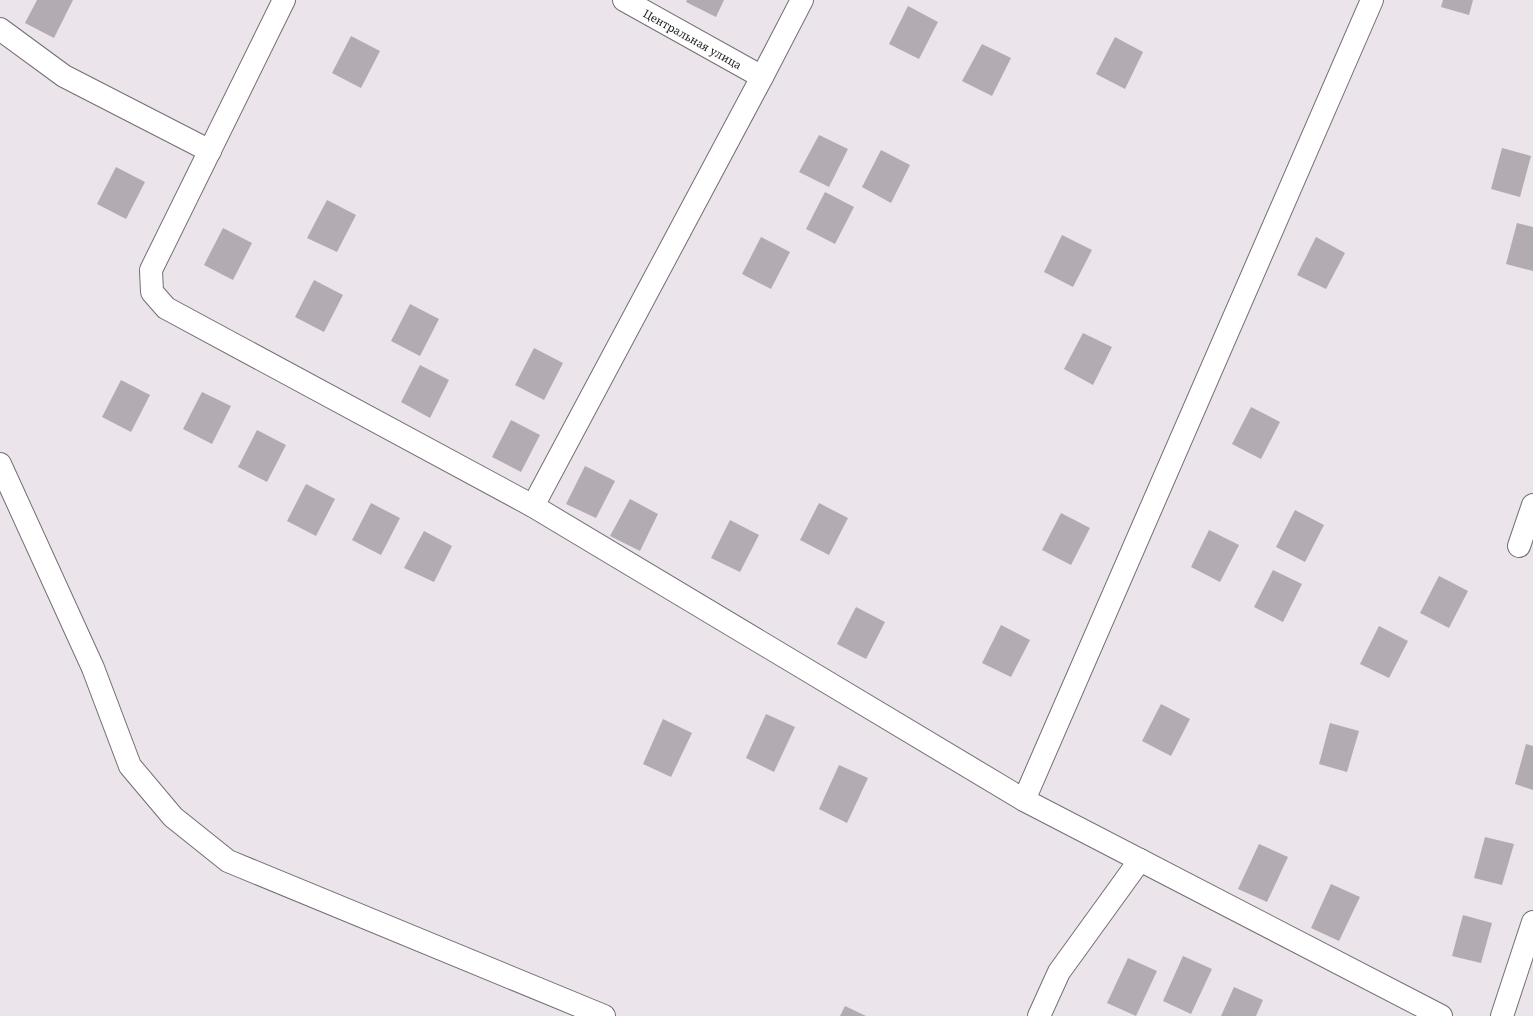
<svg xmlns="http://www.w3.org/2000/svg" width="1533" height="1016" viewBox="0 0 1533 1016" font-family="'Noto Serif',serif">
<rect width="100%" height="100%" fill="#ebe4ea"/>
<g fill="#b2abb1">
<polygon points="37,0 73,0 54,38 25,23"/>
<polygon points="687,0 724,0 716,17 686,2"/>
<polygon points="1443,0 1473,0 1469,15 1441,7"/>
<polygon points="908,6 938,22 919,59 889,44"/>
<polygon points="351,36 380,51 361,88 332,73"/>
<polygon points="1115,37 1143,52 1125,89 1096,74"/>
<polygon points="982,44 1011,58 992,96 962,81"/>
<polygon points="819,135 848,149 829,187 799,172"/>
<polygon points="1502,148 1531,156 1520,197 1491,189"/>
<polygon points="881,150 910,165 891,203 862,187"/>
<polygon points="116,167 145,182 126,219 97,204"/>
<polygon points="825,192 854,207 835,244 806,229"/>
<polygon points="327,200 356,215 337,252 307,238"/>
<polygon points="1517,223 1533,227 1533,271 1506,264"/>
<polygon points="223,228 252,243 233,280 204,265"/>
<polygon points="1062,235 1092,250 1073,287 1044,272"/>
<polygon points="761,237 790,252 771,289 742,274"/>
<polygon points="1316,237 1345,253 1326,289 1297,275"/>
<polygon points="314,280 343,295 324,332 295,317"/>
<polygon points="410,304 439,319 420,356 391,341"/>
<polygon points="1083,333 1112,347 1093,385 1064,369"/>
<polygon points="534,348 563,363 544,400 515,385"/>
<polygon points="420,365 449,380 430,418 401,402"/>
<polygon points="121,380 150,395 131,432 102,417"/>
<polygon points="202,392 231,406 212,444 183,429"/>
<polygon points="1251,407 1280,422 1261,459 1232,444"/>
<polygon points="511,420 540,435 521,472 492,457"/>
<polygon points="257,430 286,445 267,482 238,467"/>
<polygon points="585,466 615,481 596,518 566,504"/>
<polygon points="306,484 335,499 316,536 287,521"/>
<polygon points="630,499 658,514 640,551 610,536"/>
<polygon points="371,503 400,518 381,555 352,540"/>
<polygon points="819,503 848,518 829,555 800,540"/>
<polygon points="1295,510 1324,525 1305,562 1276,547"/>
<polygon points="1061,513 1090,528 1071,565 1042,550"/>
<polygon points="730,520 759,535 740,572 711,558"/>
<polygon points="1209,530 1239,545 1220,582 1191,567"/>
<polygon points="424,531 452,546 434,582 404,568"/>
<polygon points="1273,570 1302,584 1283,622 1254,607"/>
<polygon points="1439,576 1468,591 1449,628 1420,613"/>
<polygon points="856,607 885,622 866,659 837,644"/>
<polygon points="1001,625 1030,640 1011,677 982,663"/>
<polygon points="1379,626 1408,641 1389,678 1360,664"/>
<polygon points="1161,704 1190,719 1171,756 1142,741"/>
<polygon points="766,714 795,727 774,772 746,758"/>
<polygon points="663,719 692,733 671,777 643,764"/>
<polygon points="1330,723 1359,731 1347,772 1319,764"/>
<polygon points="1526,744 1533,746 1533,790 1515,784"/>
<polygon points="839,765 868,778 847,823 819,809"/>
<polygon points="1485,837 1514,844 1502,885 1474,878"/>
<polygon points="1259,844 1288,857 1267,902 1238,889"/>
<polygon points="1331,884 1360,897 1339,941 1311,928"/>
<polygon points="1463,915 1492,923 1481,963 1452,956"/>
<polygon points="1183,956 1212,969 1191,1014 1163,1001"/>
<polygon points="1128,958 1157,971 1136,1016 1107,1003"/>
<polygon points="1234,987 1263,1000 1256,1016 1221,1016"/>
<polygon points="845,1006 866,1016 840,1016"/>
</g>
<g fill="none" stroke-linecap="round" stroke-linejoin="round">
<defs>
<g id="minor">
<polyline points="284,0 151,270 152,292 166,308 533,506 1024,800 1441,1016"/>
<polyline points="0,29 64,76 210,151"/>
<polyline points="0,464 93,668 130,766 173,817 228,861 604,1016"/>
<polyline points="533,506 762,77 802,0"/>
<polyline points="1519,546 1533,505"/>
<polyline points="1024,800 1372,0"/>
<polyline points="1039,1016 1059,972 1140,860"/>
<polyline points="1502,1016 1533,922"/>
</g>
<g id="tertiary">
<path id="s1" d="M624,0L762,77"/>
</g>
</defs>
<use href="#minor" stroke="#746e73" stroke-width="24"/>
<use href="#tertiary" stroke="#746e73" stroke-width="24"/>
<use href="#minor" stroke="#fff" stroke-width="22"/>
<use href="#tertiary" stroke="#fff" stroke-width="22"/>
</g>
<g text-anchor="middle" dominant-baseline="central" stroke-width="3" stroke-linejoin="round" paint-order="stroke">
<g font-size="11" fill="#201d1f" stroke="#ebe4ea">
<text stroke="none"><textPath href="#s1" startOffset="79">Центральная улица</textPath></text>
</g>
</g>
</svg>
